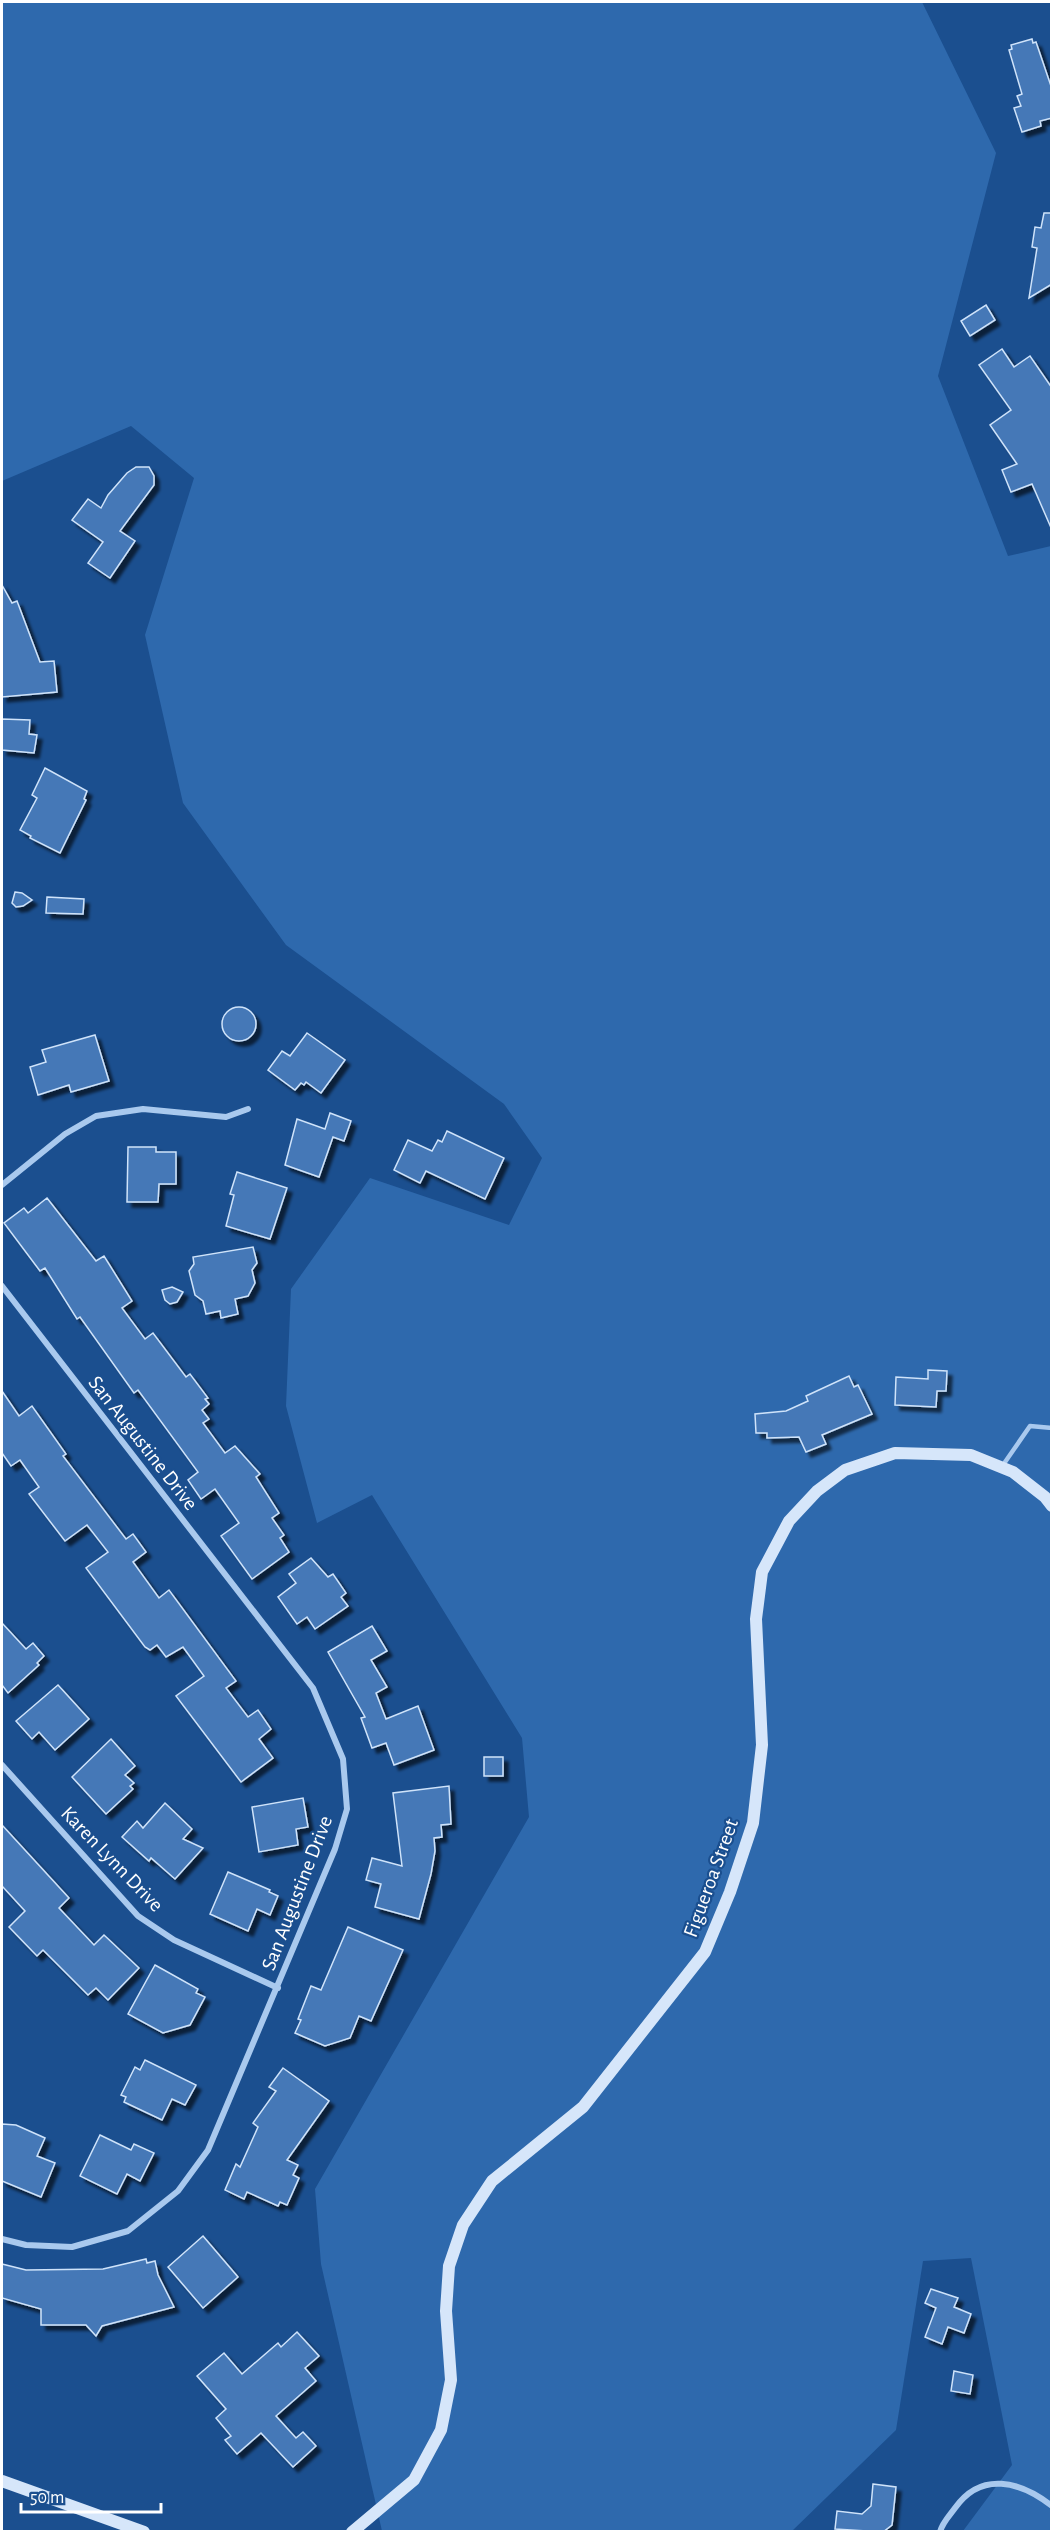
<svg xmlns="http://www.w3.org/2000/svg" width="1053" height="2533" viewBox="0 0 1053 2533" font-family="'Alegreya Sans',sans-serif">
<defs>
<filter id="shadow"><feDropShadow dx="5" dy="5" stdDeviation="1.5" flood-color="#0009"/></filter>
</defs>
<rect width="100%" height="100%" fill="#1b4f8f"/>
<polygon fill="#2e69ad" points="2,2 922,2 996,153 938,376 1008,556 1051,546 1051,2531 963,2531 1012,2465 971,2258 923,2261 896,2430 792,2531 382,2531 321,2264 315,2189 529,1817 522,1738 372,1495 317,1523 286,1406 291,1289 370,1178 509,1225 542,1158 504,1104 286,945 183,803 145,635 194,478 131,426 2,481"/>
<g fill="#4478b7" stroke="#cfe3fa" stroke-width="1.5" filter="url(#shadow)">
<polygon points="1032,39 1033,43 1036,42 1052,89 1052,118 1040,121 1041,126 1022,132 1014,108 1021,106 1017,96 1022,94 1009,50 1012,49 1011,45"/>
<polygon points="1044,213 1052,213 1052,284 1029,298 1037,248 1032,247 1035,227 1041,228"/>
<polygon points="986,305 995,320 970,336 961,321"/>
<polygon points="1002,349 1014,367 1030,356 1052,388 1052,530 1032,484 1011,492 1002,470 1017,464 990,425 1011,410 979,365"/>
<polygon points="136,467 149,467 154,476 154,485 120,531 135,541 110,578 88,563 103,542 72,520 88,499 101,508 108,495 127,473"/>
<polygon points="2,585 12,603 17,601 40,662 54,661 57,692 2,697"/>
<polygon points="2,719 30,720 29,734 37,735 34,753 2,750"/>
<polygon points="45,768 87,791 84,799 86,800 60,853 30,838 31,836 20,830 37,798 32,795"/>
<polygon points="15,892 22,893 32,900 23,906 16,907 12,903"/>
<polygon points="47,897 84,899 83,914 46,913"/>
<circle cx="239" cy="1024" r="17"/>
<polygon points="307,1033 345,1060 321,1093 306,1082 304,1085 301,1083 295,1090 268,1070 282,1051 290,1056"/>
<polygon points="95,1035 109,1081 71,1092 69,1085 38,1095 30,1067 46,1062 42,1050"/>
<polygon points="330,1113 351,1121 344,1141 333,1137 319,1177 285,1165 297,1119 325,1129"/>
<polygon points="447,1131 504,1158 485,1199 426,1171 420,1183 394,1170 408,1140 432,1151 438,1140 442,1142"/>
<polygon points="128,1147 156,1147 156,1152 176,1152 176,1184 159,1184 158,1202 127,1202"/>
<polygon points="237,1172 287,1188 270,1239 226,1226 234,1195 230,1194"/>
<polygon points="47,1198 96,1261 104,1256 132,1301 122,1308 145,1339 153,1333 186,1377 190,1374 208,1398 205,1399 209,1404 202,1410 209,1419 203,1423 225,1453 235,1446 260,1474 256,1477 279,1513 272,1518 284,1535 280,1538 289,1552 252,1579 221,1536 239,1523 215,1489 201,1499 188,1480 198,1472 138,1390 134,1393 80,1317 77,1319 45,1268 40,1271 4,1223 24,1208 28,1213"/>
<polygon points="253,1247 257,1263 252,1270 255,1283 248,1296 235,1299 238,1314 221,1318 220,1311 206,1314 203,1301 195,1295 189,1271 194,1264 193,1257"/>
<polygon points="172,1287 183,1292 177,1302 170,1304 165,1300 162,1290"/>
<polygon points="928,1370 947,1371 946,1391 937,1391 936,1407 895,1405 896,1377 928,1379"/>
<polygon points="849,1376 854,1387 858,1385 872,1414 822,1435 826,1444 806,1452 799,1437 767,1438 767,1433 756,1433 755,1414 786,1411 808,1401 806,1396"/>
<polygon points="2,1391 19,1416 32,1406 66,1454 63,1456 126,1539 133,1534 146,1552 133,1562 159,1598 169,1590 236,1681 226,1688 248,1717 258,1710 271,1729 259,1739 273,1758 241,1782 176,1696 204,1676 183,1647 166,1657 157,1645 150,1650 145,1647 86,1568 108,1552 87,1525 65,1541 29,1494 39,1487 20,1460 11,1466 2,1453"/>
<polygon points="311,1558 328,1577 333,1574 346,1593 341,1597 348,1606 315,1629 307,1617 297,1624 278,1597 296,1583 289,1574"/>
<polygon points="2,1623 26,1649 33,1643 44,1656 37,1663 39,1665 8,1693 2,1685"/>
<polygon points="372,1626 387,1651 371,1660 387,1687 376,1693 386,1719 418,1706 434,1750 394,1765 386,1743 372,1748 361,1718 365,1717 328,1652"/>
<polygon points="58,1685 89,1719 55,1750 39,1732 32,1739 16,1721"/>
<polygon points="111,1739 135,1766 125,1775 134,1783 130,1786 133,1789 106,1814 72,1777"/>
<rect x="484" y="1757" width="19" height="19"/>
<polygon points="449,1786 451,1824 441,1825 442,1837 434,1838 435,1851 431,1874 419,1919 375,1907 381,1884 366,1880 372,1858 402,1866 393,1793"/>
<polygon points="303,1798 308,1827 296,1829 298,1845 259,1852 252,1807"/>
<polygon points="165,1803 192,1829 183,1839 203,1848 175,1879 151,1858 149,1861 122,1837 137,1821 143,1828"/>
<polygon points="2,1825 69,1898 59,1908 94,1945 104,1935 139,1968 108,2000 96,1988 88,1995 43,1950 37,1956 9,1927 25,1911 2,1886"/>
<polygon points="228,1872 270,1890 269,1892 278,1896 270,1915 257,1909 248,1931 210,1914"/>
<polygon points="348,1927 403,1950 371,2021 359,2016 350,2038 325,2046 295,2033 301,2020 298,2019 311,1986 321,1990"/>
<polygon points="155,1965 198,1989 196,1993 205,1997 190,2025 163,2033 128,2014"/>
<polygon points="145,2060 196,2085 185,2105 172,2099 162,2120 124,2102 126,2097 121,2095 135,2067 140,2070"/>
<polygon points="283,2068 329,2101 287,2160 298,2165 293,2175 299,2178 287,2205 280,2202 278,2206 247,2192 244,2199 225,2190 236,2164 240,2167 258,2127 253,2123 276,2091 269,2087"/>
<polygon points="2,2124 16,2125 45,2138 37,2156 55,2163 41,2197 2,2181"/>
<polygon points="100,2135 131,2150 134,2144 154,2153 140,2181 127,2174 117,2194 80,2176"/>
<polygon points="203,2236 238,2277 203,2308 168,2267"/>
<polygon points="146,2259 147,2263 155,2261 158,2275 174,2307 102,2326 96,2336 86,2325 41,2325 41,2309 2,2298 2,2264 26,2270 103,2269"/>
<polygon points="931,2289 958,2298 954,2307 971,2314 964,2333 948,2327 942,2344 925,2337 936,2308 925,2303"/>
<polygon points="297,2332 319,2356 305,2368 316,2381 276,2416 296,2438 303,2432 316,2446 293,2467 261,2433 237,2454 225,2440 231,2436 216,2418 226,2409 197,2376 224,2353 242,2374 278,2343 281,2347"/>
<polygon points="954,2371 973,2375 970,2394 951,2391"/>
<polygon points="873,2484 896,2487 892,2525 883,2532 835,2529 837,2511 862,2514 871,2506"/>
</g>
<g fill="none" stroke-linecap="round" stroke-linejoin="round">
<polyline stroke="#a9c9ee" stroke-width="4.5" points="1003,1465 1030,1426 1052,1428"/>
<g stroke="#a9c9ee" stroke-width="6">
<polyline points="2,1185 65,1134 96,1116 143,1109 226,1117 248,1109"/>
<polyline points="2,1286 313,1688 343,1759 347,1809 335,1849 208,2150 178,2191 128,2231 72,2247 26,2245 2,2239"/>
<polyline points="2,1765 138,1916 174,1940 278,1988"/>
<path d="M940,2532C942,2523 950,2515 955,2508C981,2471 1020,2481 1052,2506"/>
</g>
<g stroke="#d6e6fa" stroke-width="12">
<polyline points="2,2481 144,2532"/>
<polyline points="352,2532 414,2480 441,2430 451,2380 446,2311 449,2266 463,2225 492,2181 583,2107 705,1952 730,1892 753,1823 762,1745 756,1619 762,1572 789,1521 817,1491 845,1470 895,1453 971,1455 1013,1472 1045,1497 1052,1506"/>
</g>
</g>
<g text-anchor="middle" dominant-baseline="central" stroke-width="4.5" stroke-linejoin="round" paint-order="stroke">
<g font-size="21" fill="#fff" stroke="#1b4f8f">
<text transform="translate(143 1443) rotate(52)">San Augustine Drive</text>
<text transform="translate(112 1859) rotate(46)">Karen Lynn Drive</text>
<text transform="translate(711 1878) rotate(-70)">Figueroa Street</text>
<text transform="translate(297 1893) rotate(-69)">San Augustine Drive</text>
</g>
</g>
<rect width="1053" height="2533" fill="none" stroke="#ffffff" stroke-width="6"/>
<path d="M21 2503v9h140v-9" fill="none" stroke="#ffffff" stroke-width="3"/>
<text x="30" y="2503" font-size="18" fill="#ffffff" stroke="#1b4f8f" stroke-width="4.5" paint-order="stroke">50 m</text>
</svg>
